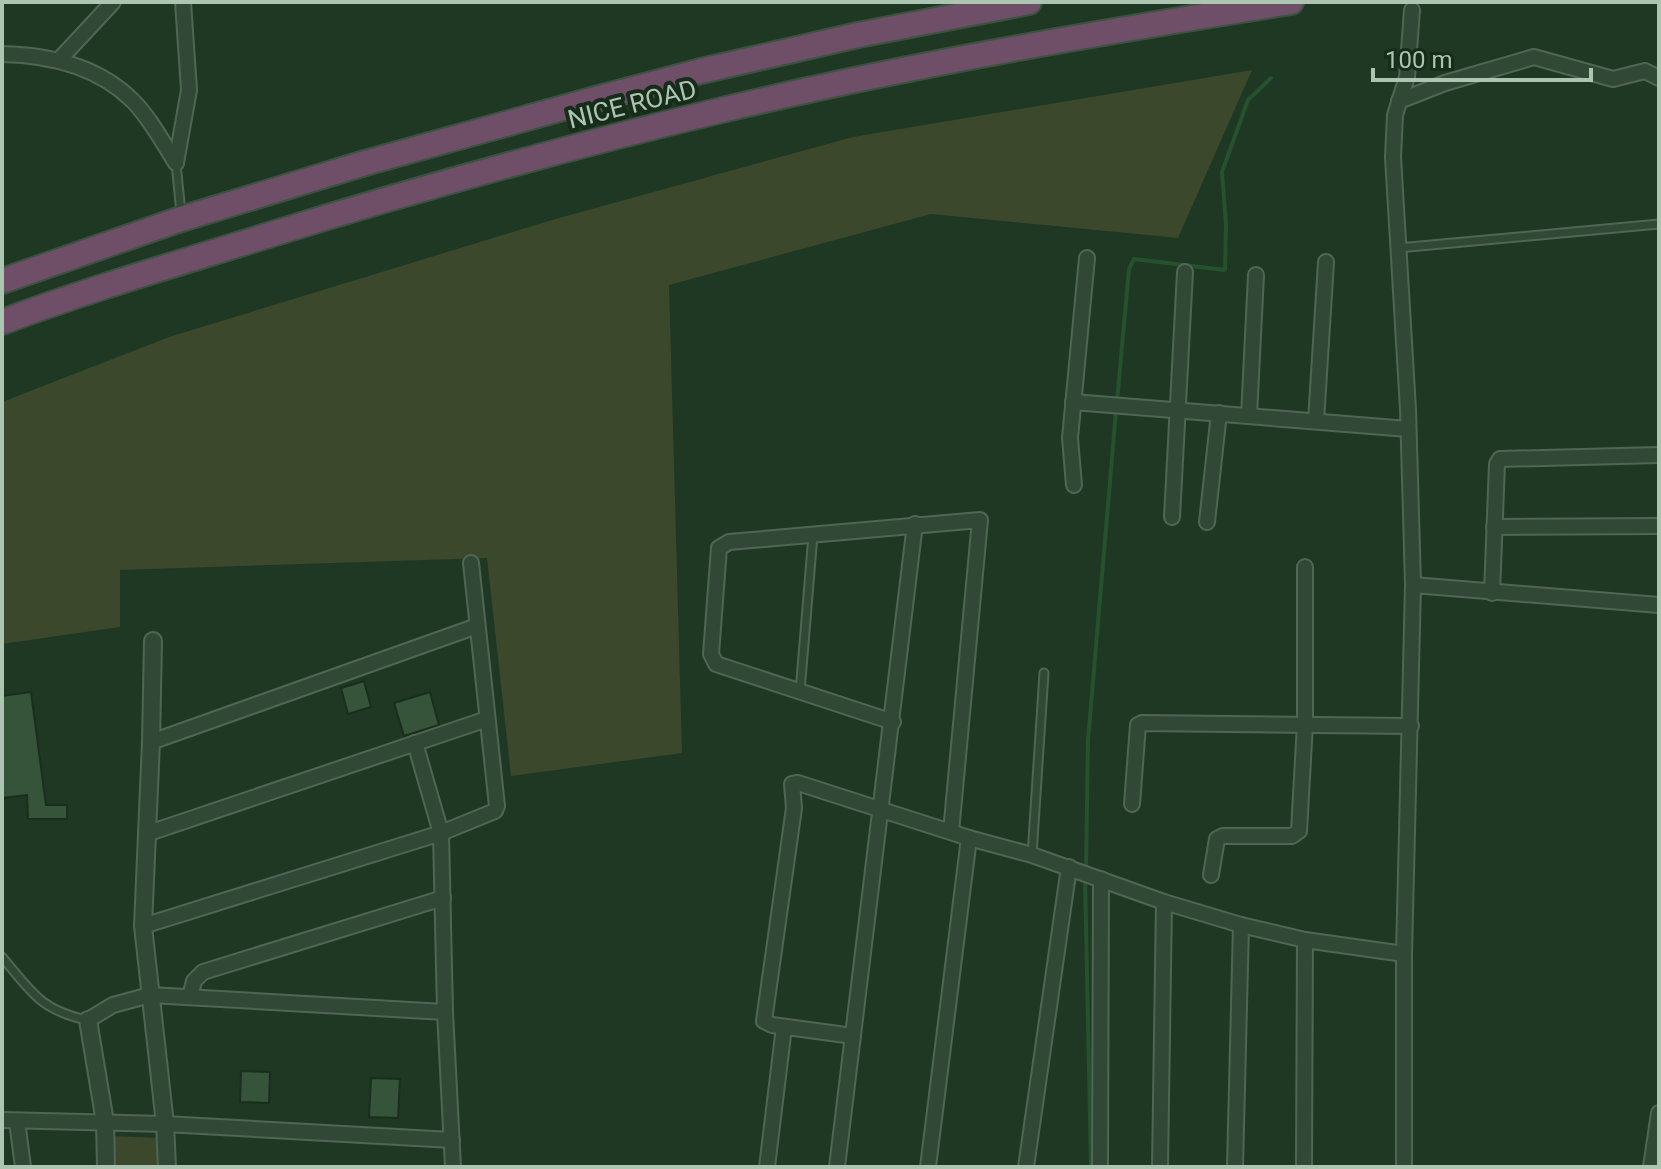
<svg xmlns="http://www.w3.org/2000/svg" width="1661" height="1169" viewBox="0 0 1661 1169" font-family="Roboto,sans-serif">
<rect width="100%" height="100%" fill="#1e3823"/>
<g fill="#3b482c">
<polygon points="1252,70 1178,238 931,214 669,285 682,753 511,776 487,558 120,570 120,627 2,644 2,402 169,337 552,220 853,137"/>
<polygon points="111,1136 162,1138 163,1167 112,1167"/>
</g>
<g fill="none" stroke-linecap="round" stroke-linejoin="round">
<g stroke="#25512d" stroke-width="4">
<polyline points="1117,402 1129,269 1134,259 1225,270 1226,225 1222,172 1248,100 1271,78"/>
<polyline points="1086,869 1088,740 1116,411"/>
<polyline points="1085,877 1091,1167"/>
</g>
</g>
<g fill="#35543a" stroke="#192e1d" stroke-width="2">
<polygon points="364,681 371,707 348,714 341,688"/>
<polygon points="31,692 46,805 67,805 67,819 28,819 27,795 2,798 2,696"/>
<polygon points="430,692 439,725 404,736 394,703"/>
<polygon points="241,1071 270,1072 269,1103 240,1102"/>
<polygon points="371,1078 400,1079 398,1118 369,1117"/>
</g>
<g fill="none" stroke-linecap="round" stroke-linejoin="round">
<defs>
<g id="service">
<polyline points="176,163 181,213"/>
<polyline points="1398,248 1659,224"/>
<polyline points="800,692 813,535"/>
<polyline points="1032,855 1044,673"/>
<path d="M2,957C32,992 39,1009 86,1020"/>
</g>
<g id="minor">
<path d="M2,54C50,55 98,66 133,101C150,118 163,143 176,163"/>
<polyline points="59,60 113,2"/>
<polyline points="1399,101 1445,83 1534,57 1613,79 1645,71 1659,78"/>
<polyline points="176,163 189,90 183,2"/>
<polyline points="1073,402 1408,429"/>
<polyline points="1249,416 1256,275"/>
<polyline points="1316,421 1326,262"/>
<polyline points="1074,485 1070,438 1087,258"/>
<polyline points="1172,517 1185,272"/>
<polyline points="1207,522 1219,413"/>
<polyline points="1494,527 1659,526"/>
<polyline points="1413,585 1659,605"/>
<polyline points="1492,593 1497,464 1500,459 1659,455"/>
<polyline points="893,722 716,664 711,654 719,548 729,542 980,520 951,832"/>
<polyline points="151,742 477,626"/>
<polyline points="415,743 441,833 495,811 497,806 471,563"/>
<polyline points="1132,804 1138,725 1142,723 1411,726"/>
<polyline points="146,834 487,719"/>
<polyline points="1211,875 1217,839 1223,836 1292,836 1299,831 1305,724 1305,567"/>
<polyline points="143,926 441,833 445,1012 453,1167"/>
<polyline points="190,997 194,981 203,972 443,898"/>
<polyline points="88,1020 113,1005 150,995 445,1012"/>
<polyline points="853,1036 772,1025 764,1021 794,808 792,784 798,783 969,838 1032,855 1164,902 1241,925 1305,940 1404,954"/>
<polyline points="2,1120 165,1124 452,1140"/>
<polyline points="17,1121 23,1167"/>
<polyline points="767,1167 784,1027"/>
<polyline points="837,1167 915,524"/>
<polyline points="928,1167 969,838"/>
<polyline points="1026,1167 1069,867"/>
<polyline points="1100,1167 1101,879"/>
<polyline points="1160,1167 1164,902"/>
<polyline points="1235,1167 1241,925"/>
<polyline points="1304,1167 1305,940"/>
<polyline points="1404,1167 1404,954 1413,585 1408,409 1393,157 1395,115 1407,77 1412,10"/>
<polyline points="1651,1167 1659,1113"/>
</g>
<g id="tertiary">
<polyline points="153,641 151,742 143,926 165,1124 167,1167"/>
<polyline points="88,1020 105,1122 106,1167"/>
</g>
<g id="motorway">
<polyline points="2,281 181,219 365,163 599,98 701,71 858,35 1029,2"/>
<path d="M2,322C89,289 180,263 269,235C420,188 573,146 726,109C913,64 1102,32 1291,2"/>
</g>
</defs>
<use href="#service" stroke="#4f6654" stroke-width="11"/>
<use href="#minor" stroke="#4f6654" stroke-width="18"/>
<use href="#tertiary" stroke="#4f6654" stroke-width="20"/>
<use href="#motorway" stroke="#3c5241" stroke-width="28"/>
<use href="#service" stroke="#324836" stroke-width="7"/>
<use href="#minor" stroke="#324836" stroke-width="14"/>
<use href="#tertiary" stroke="#324836" stroke-width="16"/>
<use href="#motorway" stroke="#6f4e68" stroke-width="24"/>
</g>
<g text-anchor="middle" dominant-baseline="central" stroke-width="8" stroke-linejoin="round" paint-order="stroke">
<g font-size="26" fill="#abc5b1" stroke="#172c1b">
<text transform="translate(632 104) rotate(-14)">NICE ROAD</text>
</g>
</g>
<rect width="1661" height="1169" fill="none" stroke="#abc5b1" stroke-width="8"/>
<path d="M1373 68v12h218v-12" fill="none" stroke="#abc5b1" stroke-width="4"/>
<text x="1385" y="68" font-size="24" fill="#abc5b1" stroke="#172c1b" stroke-width="6" paint-order="stroke">100 m</text>
</svg>
